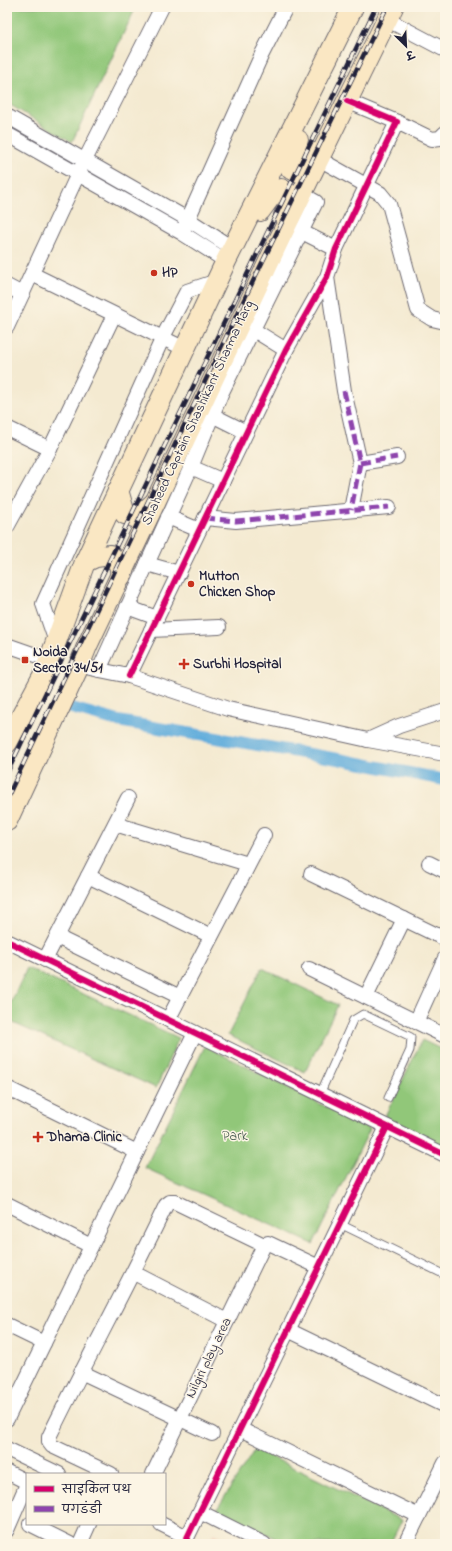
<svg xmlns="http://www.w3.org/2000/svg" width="452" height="1551" viewBox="0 0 452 1551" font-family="'Indie Flower','Playpen Sans Deva',sans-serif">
<rect width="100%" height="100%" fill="#fcf5e5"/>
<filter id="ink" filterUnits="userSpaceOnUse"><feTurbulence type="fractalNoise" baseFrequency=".025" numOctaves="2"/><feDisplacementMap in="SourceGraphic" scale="8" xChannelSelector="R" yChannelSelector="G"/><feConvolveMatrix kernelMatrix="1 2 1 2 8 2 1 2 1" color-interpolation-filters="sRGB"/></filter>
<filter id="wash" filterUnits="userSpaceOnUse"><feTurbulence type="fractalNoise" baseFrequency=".012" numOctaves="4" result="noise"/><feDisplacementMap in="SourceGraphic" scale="16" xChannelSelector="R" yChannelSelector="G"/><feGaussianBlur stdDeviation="0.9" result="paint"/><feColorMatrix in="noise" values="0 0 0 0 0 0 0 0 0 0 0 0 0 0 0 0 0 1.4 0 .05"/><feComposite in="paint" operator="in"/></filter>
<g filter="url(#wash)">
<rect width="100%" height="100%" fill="#f4ead1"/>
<polygon fill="#f2d4be" points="214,1533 237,1544 208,1544"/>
<g fill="#91c779" stroke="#5a745a">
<polygon points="7,7 136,7 72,142 7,103"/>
<polygon points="27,968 179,1038 156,1088 7,1020 7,1011"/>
<polygon points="262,968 338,1005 305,1072 228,1035"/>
<polygon points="422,1040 445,1051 445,1147 384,1118"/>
<polygon points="205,1046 370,1129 313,1244 145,1168"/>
<polygon points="255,1449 402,1520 390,1544 287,1544 217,1509"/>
</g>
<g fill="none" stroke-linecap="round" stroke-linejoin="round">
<polyline stroke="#64aedc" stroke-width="12" points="61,705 118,721 338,759 445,780"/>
</g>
</g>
<g filter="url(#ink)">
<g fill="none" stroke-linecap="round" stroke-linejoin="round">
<defs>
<g id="lane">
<polyline points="320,1094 353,1020 363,1014 411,1037 410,1050 388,1098"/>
<polyline points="340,1224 445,1275"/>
</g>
<g id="street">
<polyline points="386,19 445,50"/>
<polyline points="7,116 189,220 232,248"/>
<polyline points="397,122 432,139 440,138 445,133"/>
<polyline points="7,134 182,233 226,261"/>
<polyline points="319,159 380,193 389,204 418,310 432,319 445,322"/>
<polyline points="184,228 262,54 286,7"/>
<polyline points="300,231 336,249"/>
<polyline points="32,274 185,349"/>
<polyline points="327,277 344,391 360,463 351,510"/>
<polyline points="7,286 22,294"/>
<polyline points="7,327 78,174 162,7"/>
<polyline points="252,329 286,350"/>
<polyline points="212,415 246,432"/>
<polyline points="7,428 50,449"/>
<polyline points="360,463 397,457"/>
<polyline points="191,467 223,481"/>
<polyline points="168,517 199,530"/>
<polyline points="205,518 236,521 389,507"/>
<polyline points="7,527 50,449 114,315"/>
<polyline points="147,564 179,573"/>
<polyline points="127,607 157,618"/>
<polyline points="151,630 219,627"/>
<polyline points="56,642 43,604 163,337 187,291 217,281"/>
<polyline points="7,645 50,660"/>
<polyline points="90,668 129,676 228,709 368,740 399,726 445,711"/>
<polyline points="99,670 191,467 221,394 316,202 302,194"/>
<polyline points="129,676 286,350 327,277 336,249 397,122 347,101"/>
<polyline points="368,740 445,754"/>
<polyline points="115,824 248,864"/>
<polyline points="429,863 445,871"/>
<polyline points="311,874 445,939"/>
<polyline points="88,876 211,936"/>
<polyline points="57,937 180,997"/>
<polyline points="7,941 445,1155"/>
<polyline points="45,960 128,798"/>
<polyline points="309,969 445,1036"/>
<polyline points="366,997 404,919"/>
<polyline points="168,1020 264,835"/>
<polyline points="416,1022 445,958"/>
<polyline points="7,1088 137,1152"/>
<polyline points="7,1204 91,1246"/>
<polyline points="134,1273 227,1321"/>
<polyline points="7,1325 44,1343"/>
<polyline points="288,1330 445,1406"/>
<polyline points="81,1372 212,1434"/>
<polyline points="7,1419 195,1033"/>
<polyline points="240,1429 419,1516"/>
<polyline points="7,1449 59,1474"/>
<polyline points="7,1472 27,1482"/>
<path d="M111,1474L52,1446L49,1442V1437C87,1359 129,1283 166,1205L170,1202H175L264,1245"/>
<polyline points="153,1474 264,1245 268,1243 319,1267"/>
<polyline points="200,1512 264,1544"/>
<polyline points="30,1524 70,1544"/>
<polyline points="161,1524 187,1537"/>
<polyline points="7,1530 27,1484"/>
<polyline points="80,1544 89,1524"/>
<polyline points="184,1544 387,1127"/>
<polyline points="405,1544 445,1463"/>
</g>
<g id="secondary">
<polyline points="298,140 289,161 291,169 299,172 307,168 315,153"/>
<polyline points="260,211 274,192 281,189 288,193 291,200 284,216"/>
<polyline points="118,490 125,514 134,517 145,511 155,502"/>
<polyline points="85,562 96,557 110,555 119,564 121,576"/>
<polyline points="7,743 45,672 85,562 226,261 353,7"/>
<polyline points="7,821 79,666 87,646 280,238 393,7"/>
</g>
</defs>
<use href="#lane" stroke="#6c6870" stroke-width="9"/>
<use href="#street" stroke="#6c6870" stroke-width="16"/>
<use href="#secondary" stroke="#6c6870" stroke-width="22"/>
<use href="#lane" stroke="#fff" stroke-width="7"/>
<use href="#street" stroke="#fff" stroke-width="14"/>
<use href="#secondary" stroke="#fae7c3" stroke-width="20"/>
<defs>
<g id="rail">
<polyline points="7,773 376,7"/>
<polyline points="7,798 238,312 387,7"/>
</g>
</defs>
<use href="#rail" stroke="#22223b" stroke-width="4.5"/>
<use href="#rail" stroke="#fcf5e5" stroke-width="3" stroke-dasharray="9" stroke-linecap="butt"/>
<g stroke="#8e44ad" stroke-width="5" stroke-dasharray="10 5" stroke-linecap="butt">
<polyline points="344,391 360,463 351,510"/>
<polyline points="360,463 397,457"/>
<polyline points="205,518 236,521 389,507"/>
</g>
<defs>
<g id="cycleway">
<polyline points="129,676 286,350 327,277 336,249 397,122 347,101"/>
<polyline points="7,941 445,1155"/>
<polyline points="184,1544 387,1127"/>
</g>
</defs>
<use href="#cycleway" stroke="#fcf5e5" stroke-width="8"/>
<use href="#cycleway" stroke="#d6006c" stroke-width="6"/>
</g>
</g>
<g fill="#c8321e" stroke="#fcf5e5" stroke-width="1.5">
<circle cx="154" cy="273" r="4"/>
<circle cx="191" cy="584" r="4"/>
<rect x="21" y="656" width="8" height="8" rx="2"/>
<path d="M182 658h4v4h4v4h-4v4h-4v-4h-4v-4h4z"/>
<path d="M36 1131h4v4h4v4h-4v4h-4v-4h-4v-4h4z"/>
</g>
<g text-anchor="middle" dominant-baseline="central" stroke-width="3" stroke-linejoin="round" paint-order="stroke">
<g font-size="14" font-weight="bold" fill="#22223b" stroke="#fcf5e5" text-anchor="start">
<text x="162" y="273">HP</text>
<text x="199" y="576">Mutton<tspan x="199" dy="16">Chicken Shop</tspan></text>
<text x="33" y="652">Noida<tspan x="33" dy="16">Sector 34/51</tspan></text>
<text x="193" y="664">Surbhi Hospital</text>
<text x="47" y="1137">Dhama Clinic</text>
</g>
<g font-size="14" fill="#22223b" stroke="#fcf5e5">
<text transform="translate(198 413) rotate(-65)">Shaheed Captain Shashikant Sharma Marg</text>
<text transform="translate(209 1358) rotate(-64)">Nilgiri play area</text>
</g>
<g font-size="14" fill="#495c51" stroke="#fcf5e5">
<text x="235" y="1136">Park</text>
</g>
</g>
<rect width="452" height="1551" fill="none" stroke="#fcf5e5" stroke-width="24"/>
<rect x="26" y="1473" width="140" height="52" fill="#fcf5e5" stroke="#a5a1a1"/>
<rect x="34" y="1486" width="20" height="6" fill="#d6006c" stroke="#a5a1a1"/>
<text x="62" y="1493" font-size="12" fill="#22223b">साइकिल पथ</text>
<rect x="34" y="1506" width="20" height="6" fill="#8e44ad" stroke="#a5a1a1"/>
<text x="62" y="1513" font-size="12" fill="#22223b">पगडंडी</text>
<g transform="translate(406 46) rotate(156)" stroke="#fcf5e5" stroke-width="3" paint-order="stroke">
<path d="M0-3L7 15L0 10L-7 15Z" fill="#22223b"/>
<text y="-6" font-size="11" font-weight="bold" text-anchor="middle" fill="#22223b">उ</text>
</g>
</svg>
